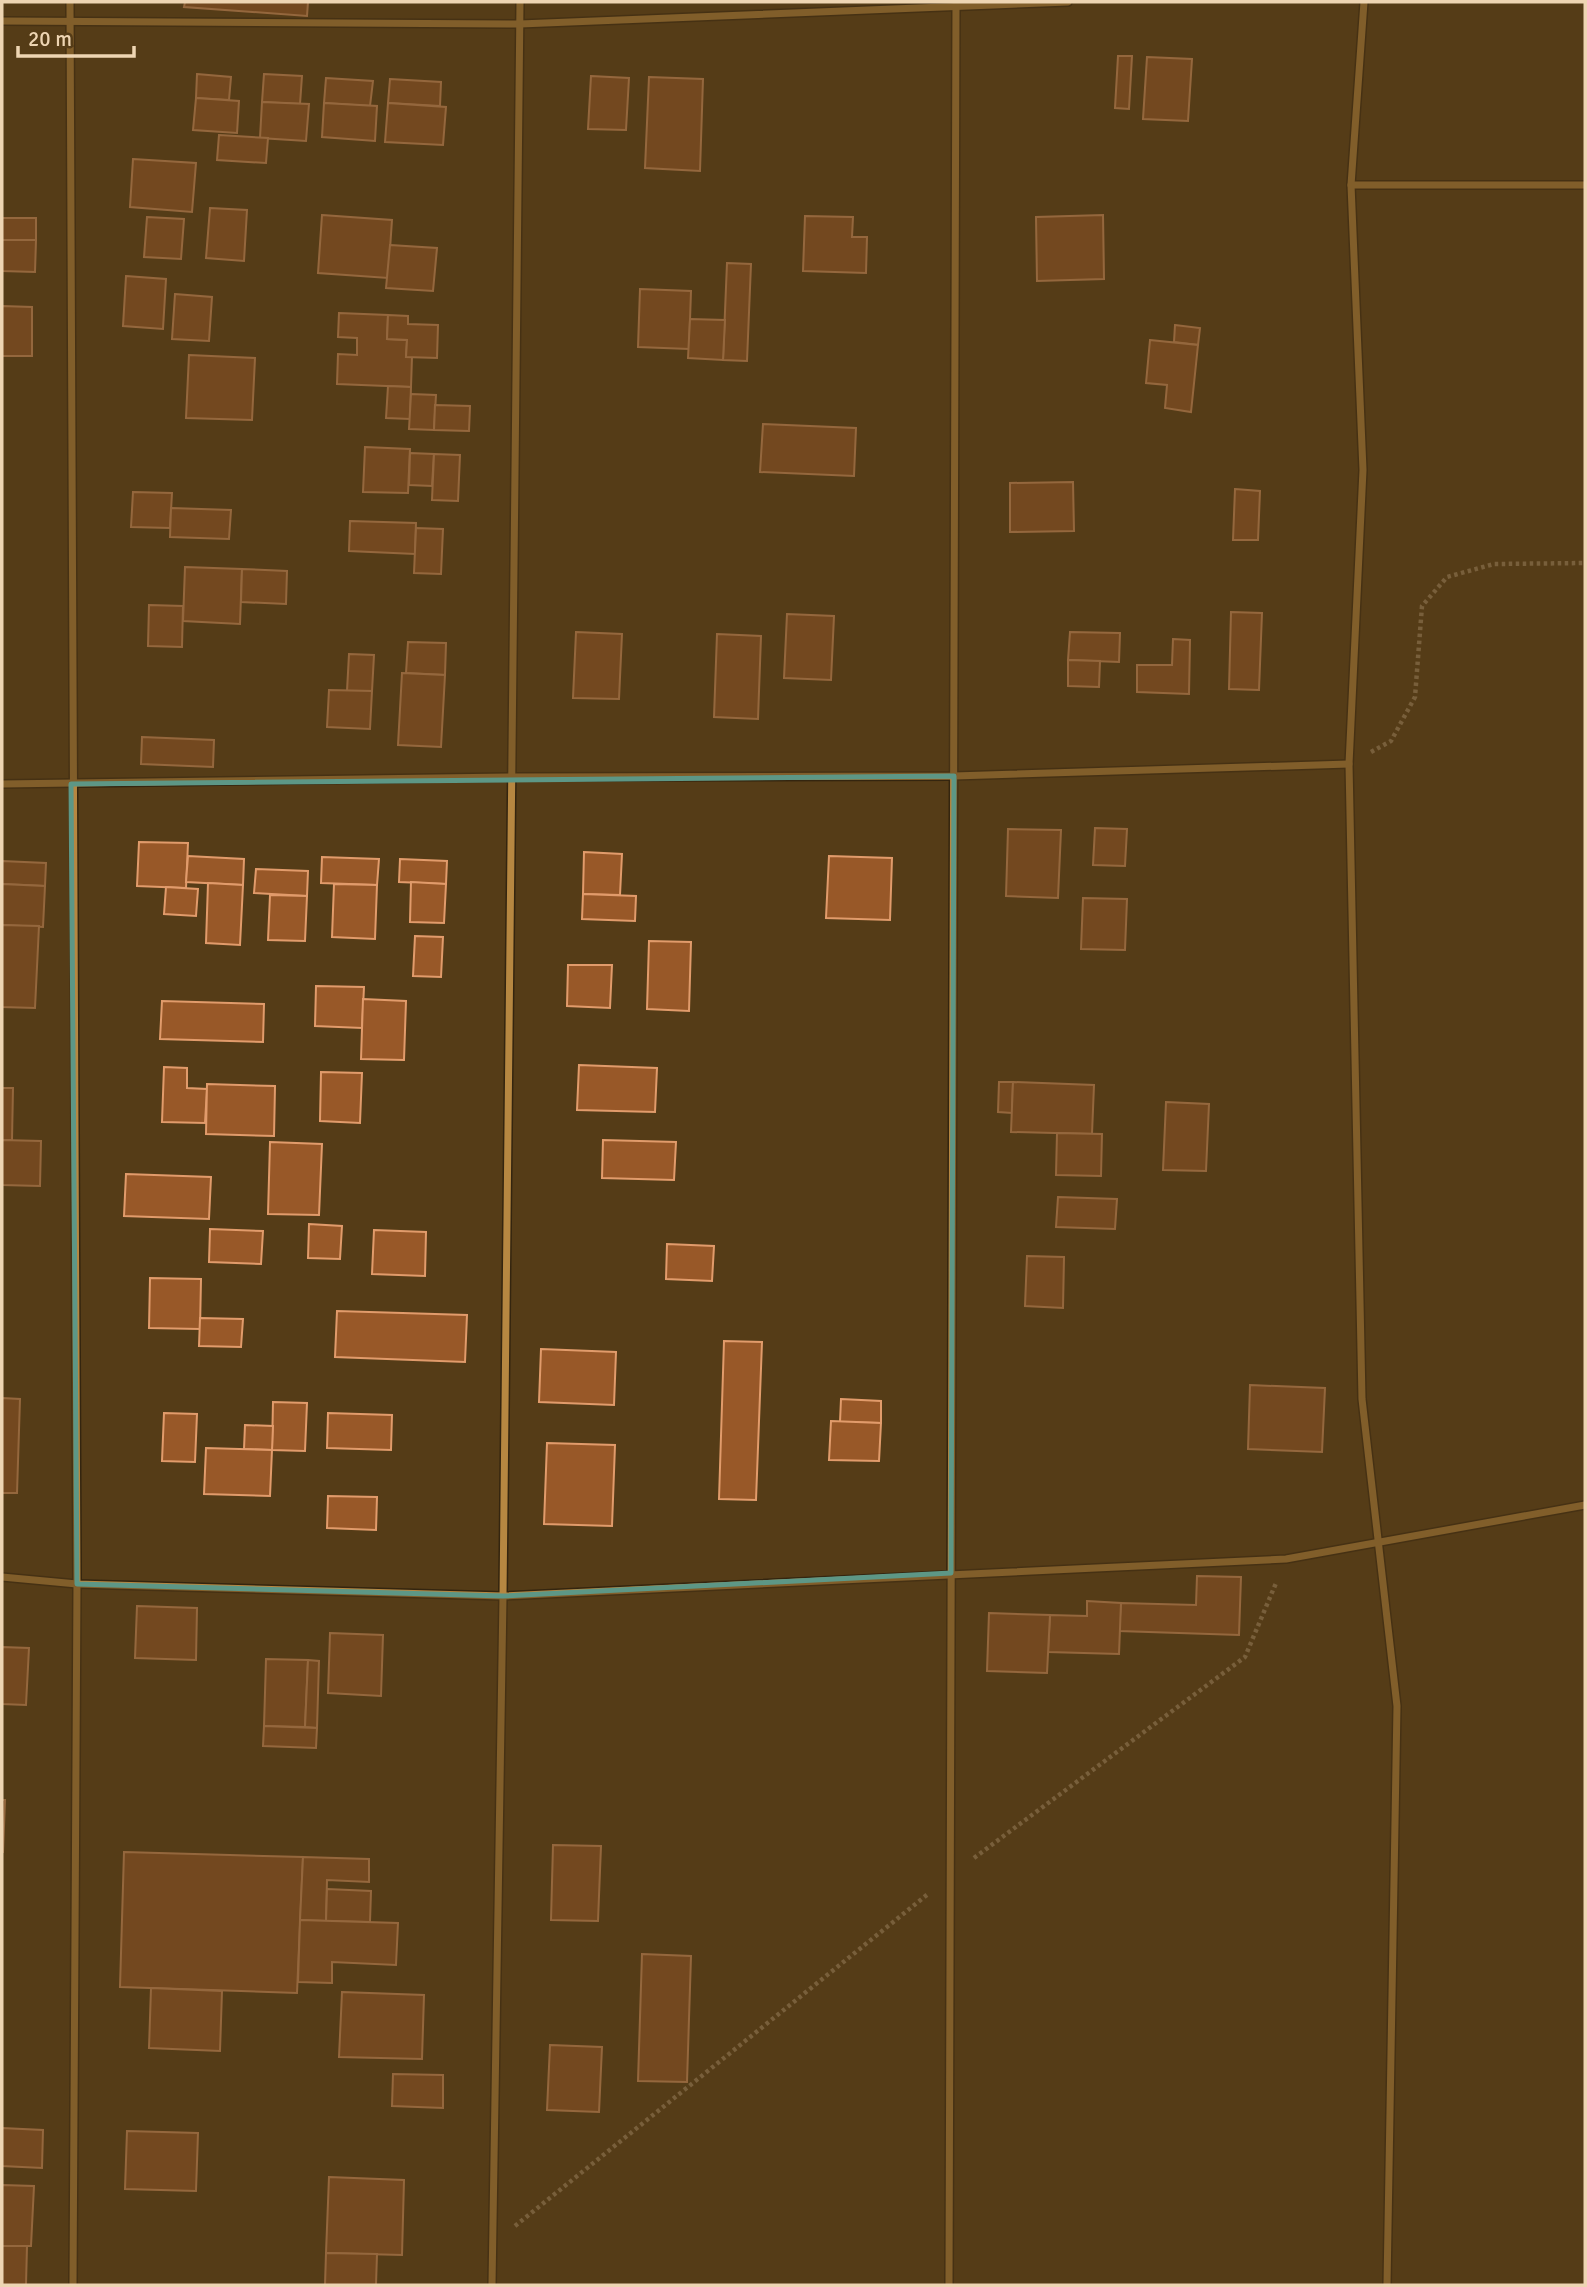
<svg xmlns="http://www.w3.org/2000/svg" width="1587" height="2287" viewBox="0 0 1587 2287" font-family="Signika,sans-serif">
<rect width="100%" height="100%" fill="#553c17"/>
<g fill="#985828" stroke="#e19b6b" stroke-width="2">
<polygon points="185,2 308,2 307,16 184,7"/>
<polygon points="1118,56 1132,56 1129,109 1115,108"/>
<polygon points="1147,57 1192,59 1188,121 1143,119"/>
<polygon points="197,74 231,77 229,100 196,98"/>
<polygon points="264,74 302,76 300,104 262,102"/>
<polygon points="591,76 629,78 626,130 588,129"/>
<polygon points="649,77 703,79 700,171 645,168"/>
<polygon points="326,78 373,81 370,106 324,103"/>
<polygon points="390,79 441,82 440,106 388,103"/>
<polygon points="196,98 239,101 237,133 193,130"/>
<polygon points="262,102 309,104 306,141 260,138"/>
<polygon points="324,103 377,106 375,141 322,137"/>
<polygon points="388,103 446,107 443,145 385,142"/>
<polygon points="219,135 268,138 266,163 217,160"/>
<polygon points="133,159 196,163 192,212 130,207"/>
<polygon points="2,164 2,218 36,218 36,240 2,240"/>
<polygon points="210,208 247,210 244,261 206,258"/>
<polygon points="322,215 392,220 388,278 318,273"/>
<polygon points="1103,215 1104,279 1037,281 1036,217"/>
<polygon points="805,216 853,217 852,237 867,237 866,273 803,271"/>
<polygon points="147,217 184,219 181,259 144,257"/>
<polygon points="2,240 36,240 35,272 2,271"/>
<polygon points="390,245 437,248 433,291 386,288"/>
<polygon points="727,263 751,264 747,361 723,360"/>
<polygon points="126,276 166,279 163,329 123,326"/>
<polygon points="640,289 691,291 689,349 638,347"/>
<polygon points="175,294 212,297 209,341 172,339"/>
<polygon points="2,306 32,307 32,356 2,356"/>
<polygon points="339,313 388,315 387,339 407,340 406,357 412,357 411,387 337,384 338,354 357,355 357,338 338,337"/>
<polygon points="388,315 408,316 408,324 438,325 437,358 406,357 407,340 387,339"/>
<polygon points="690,319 725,320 723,360 688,358"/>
<polygon points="1175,325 1200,328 1198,345 1174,342"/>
<polygon points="1150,340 1198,345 1191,412 1165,408 1167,385 1146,383"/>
<polygon points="189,355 255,358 252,420 186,418"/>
<polygon points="388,386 411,387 410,419 386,418"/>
<polygon points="411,394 436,395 434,430 409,429"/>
<polygon points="435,405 470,406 469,431 434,430"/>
<polygon points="763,424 856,428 854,476 760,472"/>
<polygon points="365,447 410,449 408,493 363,492"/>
<polygon points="410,453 434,454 432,486 409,485"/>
<polygon points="434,454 460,455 458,501 432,500"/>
<polygon points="1073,482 1074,531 1010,532 1010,483"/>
<polygon points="1235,489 1260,491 1258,540 1233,540"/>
<polygon points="133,492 172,493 170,528 131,527"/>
<polygon points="171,508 231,510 229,539 170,537"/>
<polygon points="350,521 416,523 415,554 349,551"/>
<polygon points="416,528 443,529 441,574 414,573"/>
<polygon points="185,567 242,569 240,624 183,621"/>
<polygon points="242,569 287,571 286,604 241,602"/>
<polygon points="149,605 183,606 182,647 148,646"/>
<polygon points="1231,612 1262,613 1259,690 1229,689"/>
<polygon points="787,614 834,616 831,680 784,678"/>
<polygon points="576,632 622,634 619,699 573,698"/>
<polygon points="1070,632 1120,633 1119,662 1068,660"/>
<polygon points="717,634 761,636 758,719 714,717"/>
<polygon points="1173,639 1190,640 1189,694 1137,692 1137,665 1172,665"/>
<polygon points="408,642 446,643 445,675 406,673"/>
<polygon points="349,654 374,655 372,691 347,691"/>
<polygon points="1068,660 1100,661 1099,687 1068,686"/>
<polygon points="402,673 445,675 441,747 398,745"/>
<polygon points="329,690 372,691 370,729 327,727"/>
<polygon points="142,737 214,740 213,767 141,764"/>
<polygon points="1095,828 1127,829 1125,866 1093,865"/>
<polygon points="1008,829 1061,830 1058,898 1006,896"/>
<polygon points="139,842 188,843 186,888 137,886"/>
<polygon points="584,852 622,854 620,895 583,894"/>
<polygon points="188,856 244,859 243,885 186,882"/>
<polygon points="829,856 892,858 890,920 826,918"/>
<polygon points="322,857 379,859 377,885 321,883"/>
<polygon points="400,859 447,861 446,884 399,882"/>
<polygon points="2,861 46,863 45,886 2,884"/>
<polygon points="256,869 308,871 307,896 254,893"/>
<polygon points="411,882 446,884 444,923 410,922"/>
<polygon points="208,883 243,885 240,945 206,943"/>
<polygon points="2,884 45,886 43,927 2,925"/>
<polygon points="334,884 377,885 375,939 332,937"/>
<polygon points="166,887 198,889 196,916 164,914"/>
<polygon points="583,894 636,896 635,921 582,919"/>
<polygon points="270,895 307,896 305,941 268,940"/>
<polygon points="1083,898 1127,899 1125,950 1081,949"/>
<polygon points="2,925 39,926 35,1008 2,1007"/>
<polygon points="415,936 443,937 441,977 413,976"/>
<polygon points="649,941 691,942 689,1011 647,1009"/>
<polygon points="568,965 612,965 610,1008 567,1006"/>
<polygon points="316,986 364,987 362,1028 315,1026"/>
<polygon points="363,999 406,1001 404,1060 361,1059"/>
<polygon points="162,1001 264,1004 263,1042 160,1039"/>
<polygon points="579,1065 657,1068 655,1112 577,1110"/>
<polygon points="164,1067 187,1068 187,1088 207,1089 205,1123 162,1122"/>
<polygon points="321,1072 362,1073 360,1123 320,1121"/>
<polygon points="999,1082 1013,1082 1012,1113 998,1112"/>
<polygon points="1013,1082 1094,1085 1092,1134 1011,1132"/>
<polygon points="207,1084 275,1086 274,1136 206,1134"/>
<polygon points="2,1088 13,1088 12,1140 2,1140"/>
<polygon points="1166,1102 1209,1104 1206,1171 1163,1170"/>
<polygon points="1057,1133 1102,1134 1101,1176 1056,1175"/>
<polygon points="2,1140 41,1141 40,1186 2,1185"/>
<polygon points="603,1140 676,1142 674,1180 602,1178"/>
<polygon points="270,1142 322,1144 319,1215 268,1214"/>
<polygon points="126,1174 211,1177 209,1219 124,1216"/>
<polygon points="1058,1197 1117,1199 1115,1229 1056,1227"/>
<polygon points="309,1224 342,1226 340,1259 308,1258"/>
<polygon points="210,1229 263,1231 261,1264 209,1262"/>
<polygon points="374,1230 426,1232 425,1276 372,1274"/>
<polygon points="667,1244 714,1246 712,1281 666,1279"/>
<polygon points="1027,1256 1064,1257 1063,1308 1025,1306"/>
<polygon points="150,1278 201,1279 200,1329 149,1328"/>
<polygon points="337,1311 467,1315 465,1362 335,1357"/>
<polygon points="200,1318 243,1319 241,1347 199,1346"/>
<polygon points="724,1341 762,1342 756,1500 719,1499"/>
<polygon points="541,1349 616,1352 614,1405 539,1402"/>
<polygon points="1250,1385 1325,1388 1322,1452 1248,1449"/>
<polygon points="2,1398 20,1399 17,1493 2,1493"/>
<polygon points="841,1399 881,1401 881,1423 840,1422"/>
<polygon points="273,1402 307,1403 305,1451 272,1450"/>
<polygon points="164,1413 197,1414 195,1462 162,1461"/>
<polygon points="328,1413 392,1415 391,1450 327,1448"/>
<polygon points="831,1421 881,1423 879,1461 829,1460"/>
<polygon points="245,1425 273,1426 272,1450 244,1449"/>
<polygon points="547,1443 615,1445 612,1526 544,1524"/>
<polygon points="206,1448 272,1450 270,1496 204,1494"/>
<polygon points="328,1496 377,1497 376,1530 327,1528"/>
<polygon points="1197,1576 1241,1577 1239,1635 1119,1631 1121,1603 1196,1605"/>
<polygon points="1087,1601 1121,1603 1119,1654 1048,1652 1050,1615 1087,1616"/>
<polygon points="137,1606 197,1608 196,1660 135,1658"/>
<polygon points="989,1613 1050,1615 1047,1673 987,1671"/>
<polygon points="330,1633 383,1635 381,1696 328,1693"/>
<polygon points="2,1647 29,1648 26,1705 2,1704"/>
<polygon points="266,1659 308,1660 305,1727 264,1726"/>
<polygon points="308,1660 319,1661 317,1728 305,1727"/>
<polygon points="264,1726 317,1728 316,1748 263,1746"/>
<polygon points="2,1800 5,1800 3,1852 2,1852"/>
<polygon points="553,1845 601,1846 598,1921 551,1920"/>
<polygon points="124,1852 303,1857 297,1993 120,1987"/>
<polygon points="303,1857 369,1859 369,1882 327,1880 326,1921 300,1920"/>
<polygon points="327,1889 371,1891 370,1922 326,1921"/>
<polygon points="300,1920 398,1923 396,1965 332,1962 332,1983 298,1982"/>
<polygon points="642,1954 691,1956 687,2082 638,2081"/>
<polygon points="151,1988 222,1991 220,2051 149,2048"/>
<polygon points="342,1992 424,1995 422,2059 339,2057"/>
<polygon points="550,2045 602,2047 599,2112 547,2110"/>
<polygon points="393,2074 443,2075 443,2108 392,2106"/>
<polygon points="2,2128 43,2130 42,2168 2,2166"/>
<polygon points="127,2131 198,2133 196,2191 125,2189"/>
<polygon points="329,2177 404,2180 402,2255 326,2253"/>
<polygon points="2,2185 34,2186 31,2246 2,2246"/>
<polygon points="2,2246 27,2246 26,2285 2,2285"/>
<polygon points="326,2253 377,2254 376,2285 325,2285"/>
</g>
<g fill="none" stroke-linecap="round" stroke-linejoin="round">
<defs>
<g id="street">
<polyline points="70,2 77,1584 73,2285"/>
<polyline points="1364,2 1351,185 1363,470 1349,764 1362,1399 1397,1706 1387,2285"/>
<polyline points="2,21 520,24 1068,2"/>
<polyline points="1351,185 1585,185"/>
<polyline points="2,784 509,777 954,776 1349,764"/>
<polyline points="2,1577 77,1584 503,1596 1286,1559 1585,1505"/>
<polyline points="492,2285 503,1596 520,2"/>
<polyline points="949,2285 956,2"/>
</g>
</defs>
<use href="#street" stroke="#34250f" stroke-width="10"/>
<g stroke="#a28966" stroke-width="4.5" stroke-dasharray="3.5 3.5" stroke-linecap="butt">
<polyline points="1371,752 1391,741 1415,697 1422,606 1447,577 1494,564 1585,563"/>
<polyline points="974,1858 1245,1657 1276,1583"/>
<polyline points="515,2226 928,1894"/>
</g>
<use href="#street" stroke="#b68741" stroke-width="7"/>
</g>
<path d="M0 0H1587V2287H0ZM954,776L951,1573L503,1596L77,1584L71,784Z" fill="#553c17" fill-opacity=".55" fill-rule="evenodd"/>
<path fill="none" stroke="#5d9786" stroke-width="5" stroke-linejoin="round" d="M954,776L951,1573L503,1596L77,1584L71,784Z"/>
<rect width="1587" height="2287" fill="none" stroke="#eed5b3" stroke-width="7"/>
<path d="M18 46v10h116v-10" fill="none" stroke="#eed5b3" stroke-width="3.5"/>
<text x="28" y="46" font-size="21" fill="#eed5b3" stroke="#553c17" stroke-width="5" paint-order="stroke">20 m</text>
</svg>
